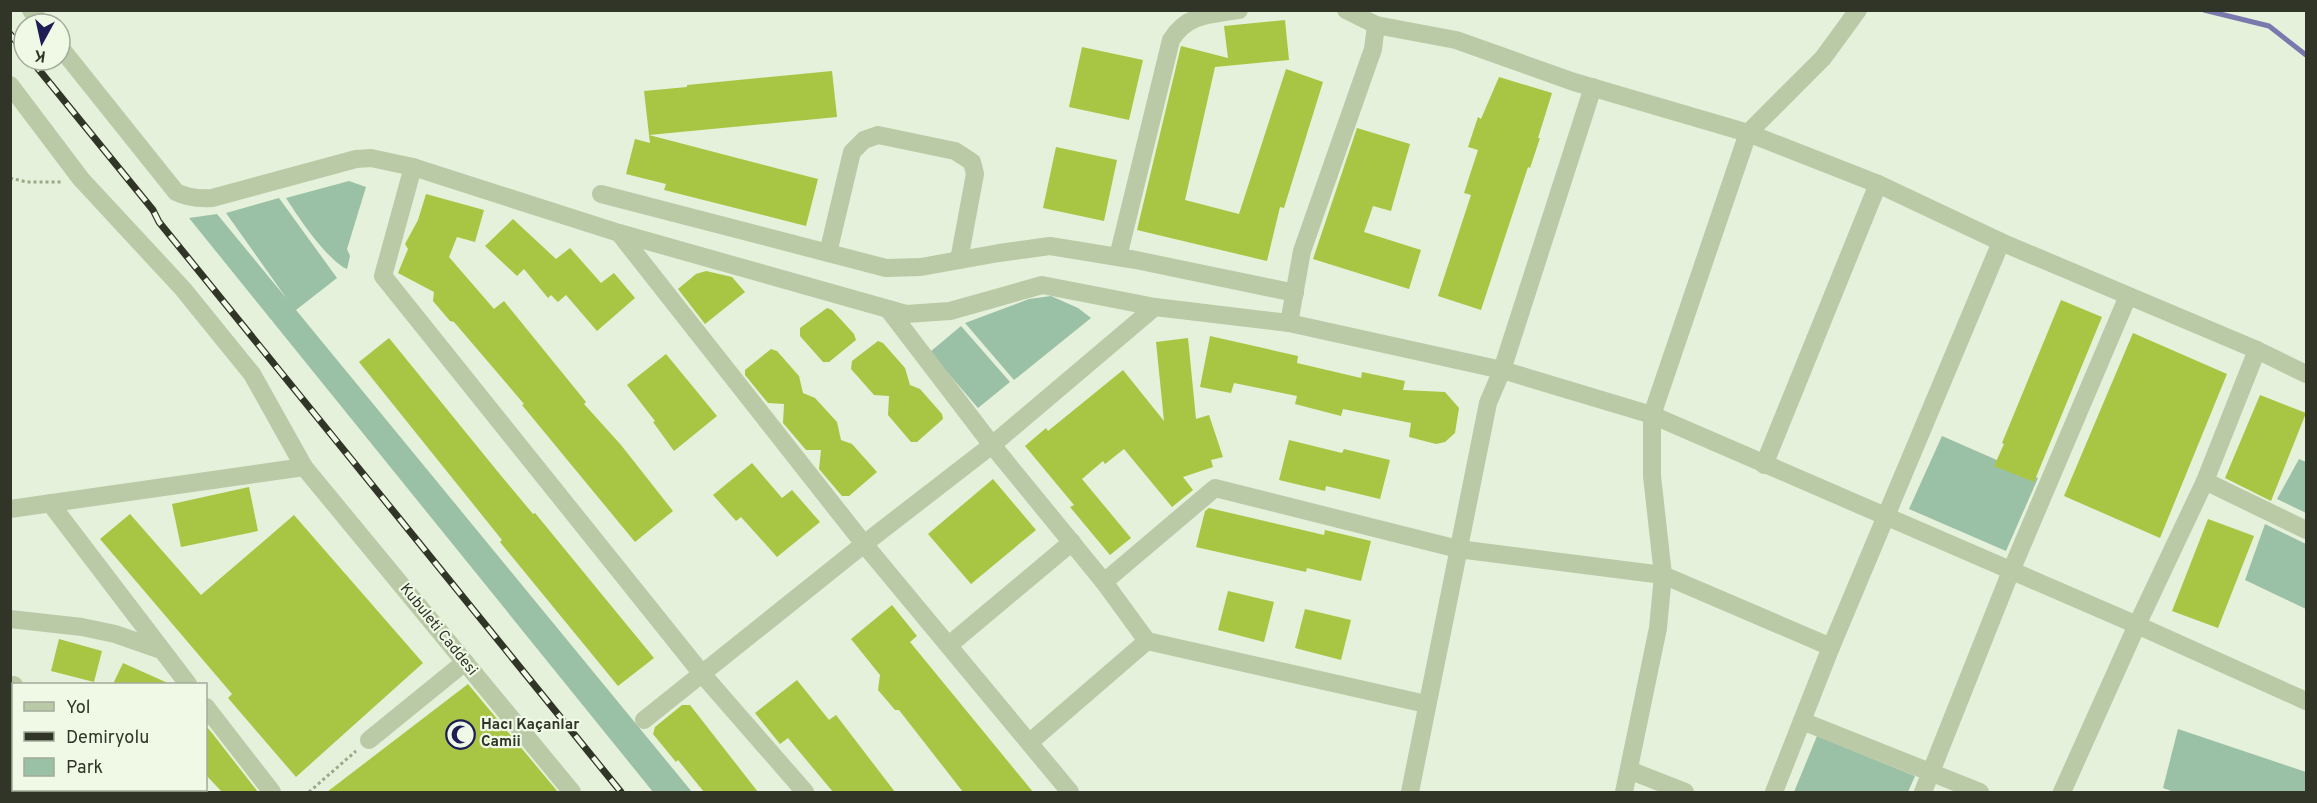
<svg xmlns="http://www.w3.org/2000/svg" width="2317" height="803" viewBox="0 0 2317 803" font-family="Overpass,sans-serif">
<rect width="100%" height="100%" fill="#e5f1da"/>
<g fill="#9ac0a6">
<path d="M349,181L366,187L347,249L350,256L347,269C328,261 298,217 286,198Z"/>
<polygon points="279,198 337,278 296,310 692,792 653,792 189,218 217,214 287,299 226,213"/>
<polygon points="1051,296 1078,308 1091,318 1014,380 965,323 1029,299"/>
<polygon points="961,326 1010,382 978,408 930,352"/>
<polygon points="1942,436 2038,478 2006,551 1909,509"/>
<polygon points="2299,459 2306,462 2306,513 2277,499"/>
<polygon points="2265,524 2306,544 2306,609 2245,580"/>
<polygon points="2178,729 2306,772 2306,792 2174,792 2163,788"/>
<polygon points="1817,736 1915,776 1908,792 1794,792"/>
</g>
<g fill="none" stroke-linecap="round" stroke-linejoin="round">
<polyline stroke="#7a79ae" stroke-width="5" points="2204,10 2269,26 2306,55"/>
</g>
<g fill="#a9c544">
<polygon points="1285,20 1289,60 1215,67 1185,200 1239,214 1286,69 1323,82 1284,208 1280,207 1267,261 1137,230 1181,46 1228,58 1224,26"/>
<polygon points="1082,47 1143,60 1129,120 1069,107"/>
<polygon points="832,71 837,117 649,135 644,91 687,87 687,85"/>
<polygon points="1499,77 1552,93 1538,138 1540,138 1530,168 1528,167 1481,310 1438,296 1471,195 1464,193 1478,150 1468,147 1478,117 1481,119"/>
<polygon points="1357,128 1410,144 1391,211 1373,206 1364,232 1421,250 1409,289 1313,259"/>
<polygon points="649,135 818,179 806,226 664,190 666,184 626,174 635,139 650,143"/>
<polygon points="1056,147 1117,160 1104,221 1043,208"/>
<polygon points="426,194 484,210 475,242 457,237 449,257 494,309 504,301 586,402 584,404 621,445 673,511 635,542 522,405 524,404 454,322 450,321 433,301 434,292 398,273 408,249 405,244 418,220"/>
<polygon points="513,219 556,259 570,248 601,283 614,273 635,298 597,331 566,295 558,302 551,295 548,298 524,269 517,276 485,246"/>
<polygon points="706,271 732,277 745,292 705,324 678,289 696,274"/>
<polygon points="2061,300 2102,317 2034,482 1994,466 2004,444 2002,443"/>
<polygon points="827,308 832,310 854,334 856,340 829,362 823,362 800,336 800,328"/>
<polygon points="2133,333 2227,374 2160,538 2064,496"/>
<polygon points="1210,336 1298,356 1297,363 1361,378 1362,372 1405,381 1403,390 1445,392 1459,408 1455,433 1445,442 1436,444 1409,437 1411,423 1343,409 1341,416 1295,404 1297,396 1234,383 1231,393 1200,387"/>
<polygon points="389,338 498,472 533,514 535,513 654,658 618,686 500,542 502,540 359,362"/>
<polygon points="1188,338 1196,419 1209,415 1223,457 1211,460 1213,467 1183,477 1193,490 1172,507 1124,449 1105,464 1103,461 1082,479 1131,538 1110,555 1070,507 1074,505 1025,446 1046,428 1048,431 1123,370 1164,421 1156,342"/>
<polygon points="878,341 883,343 905,368 910,385 920,389 942,414 943,419 917,442 911,442 888,415 889,396 874,395 851,369 852,361"/>
<polygon points="771,349 777,351 799,376 803,393 815,398 837,422 841,440 852,444 877,472 849,496 842,496 819,469 821,450 806,450 783,423 784,404 768,403 745,375 745,370"/>
<polygon points="666,354 717,416 674,451 653,422 655,421 627,385"/>
<polygon points="2260,395 2306,413 2271,501 2225,478"/>
<polygon points="1289,440 1342,453 1344,449 1390,460 1380,499 1326,486 1325,491 1279,480"/>
<polygon points="752,463 782,498 792,490 820,522 777,557 741,517 736,521 713,495"/>
<polygon points="993,479 1036,530 971,584 928,534"/>
<polygon points="249,487 258,531 181,547 172,504"/>
<polygon points="1209,508 1324,535 1325,530 1371,541 1361,581 1307,568 1306,572 1196,547 1205,511"/>
<polygon points="130,514 201,595 294,515 423,663 296,777 228,698 232,694 100,539"/>
<polygon points="2208,519 2254,536 2218,628 2172,611"/>
<polygon points="1228,591 1274,602 1264,642 1218,630"/>
<polygon points="892,605 917,636 910,642 1033,792 963,792 899,710 895,710 878,690 880,675 851,639"/>
<polygon points="1305,609 1351,620 1341,660 1295,648"/>
<polygon points="59,639 102,651 94,682 51,671"/>
<polygon points="123,663 170,684 113,684"/>
<polygon points="797,680 829,720 836,715 895,792 833,792 788,738 780,744 755,713"/>
<polygon points="468,684 558,792 327,792"/>
<polygon points="682,705 690,705 758,792 704,792 678,760 676,762 653,734 655,727"/>
<polygon points="206,726 212,733 258,792 222,792 206,775"/>
</g>
<g fill="none" stroke-linecap="round" stroke-linejoin="round">
<g stroke="#9aa886" stroke-width="3" stroke-dasharray="3 3" stroke-linecap="butt">
<polyline points="10,178 27,182 62,182"/>
<polyline points="309,792 356,751"/>
</g>
<g stroke="#bac9a6" stroke-width="18">
<polyline points="31,10 41,24"/>
<polyline points="1346,10 1376,25 1456,40 1574,82 1748,133 1878,184 2001,242 2257,350 2306,374"/>
<path d="M60,47L176,192C188,198 199,199 212,198L356,159L371,158L413,167L619,233L864,544L1070,792"/>
<polyline points="10,85 81,179 183,289 252,374 304,467 572,792"/>
<polyline points="413,167 383,276 703,675 805,792"/>
<polyline points="601,194 886,268 921,267 999,253 1050,246 1136,260 1295,293"/>
<polyline points="619,233 906,314 950,311 1042,285 1155,307 1289,323 1502,370 1652,415 2137,625 2306,701"/>
<polyline points="828,253 852,152 864,140 878,135 955,151 972,162 975,174 959,260"/>
<path d="M1118,257L1171,40C1188,13 1210,15 1239,10"/>
<polyline points="888,309 992,445 1104,582 1147,641"/>
<polyline points="1289,323 1302,251 1373,49 1376,25"/>
<polyline points="1764,465 1878,184"/>
<polyline points="2205,481 2306,530"/>
<polyline points="50,503 188,684"/>
<polyline points="10,509 304,467"/>
<polyline points="1104,582 1215,488 1458,549 1663,575 1831,647"/>
<polyline points="10,619 82,627 115,634 161,650"/>
<polyline points="949,645 1072,542"/>
<polyline points="10,685 14,685"/>
<polyline points="206,707 272,792"/>
<polyline points="644,720 864,544 992,445 1155,307"/>
<polyline points="1802,721 1980,792"/>
<polyline points="369,740 465,662"/>
<polyline points="1030,742 1147,641 1426,704"/>
<polyline points="10,747 14,746"/>
<polyline points="1629,770 1685,792"/>
<polyline points="113,790 115,792"/>
<polyline points="195,790 198,792"/>
<polyline points="1410,792 1488,403 1502,370 1593,87"/>
<polyline points="1624,792 1658,628 1663,575 1652,476 1652,415 1748,133 1823,58 1858,10"/>
<polyline points="1774,792 1831,647 2001,242"/>
<polyline points="1923,792 2011,571 2128,296"/>
<polyline points="2062,792 2137,625 2205,481 2257,350"/>
</g>
<defs>
<g id="rail">
<polyline points="10,34 24,51"/>
<polyline points="31,60 153,210 159,222 621,792"/>
</g>
</defs>
<use href="#rail" stroke="#313527" stroke-width="7"/>
<use href="#rail" stroke="#eff9e6" stroke-width="4.5" stroke-dasharray="14" stroke-linecap="butt"/>
</g>
<defs>
<symbol id="mosque-ring" viewBox="-11 -11 22 22"><circle r="9.5" fill="#eff9e6" stroke="#1f1d56" stroke-width="1.5"/><path d="M3.5-4.9A6 6 0 1 0 3.5 4.9A5 5 0 1 1 3.5-4.9Z" fill="#1f1d56"/></symbol>
</defs>
<g fill-rule="evenodd">
<use href="#mosque-ring" x="444" y="718" width="33" height="33"/>
</g>
<g text-anchor="middle" dominant-baseline="central" stroke-width="4.5" stroke-linejoin="round" paint-order="stroke">
<g font-size="15" fill="#313527" stroke="#eff9e6">
<text transform="translate(438 630) rotate(51)">Kubuleti Caddesi</text>
</g>
<g font-size="15" font-weight="bold" fill="#313527" stroke="#eff9e6" text-anchor="start">
<text x="481" y="725">Hacı Kaçanlar<tspan x="481" dy="17">Camii</tspan></text>
</g>
</g>
<rect width="2317" height="803" fill="none" stroke="#313527" stroke-width="24"/>
<rect x="12" y="683" width="195" height="108" fill="#eff9e6" stroke="#a3ab9a" stroke-width="1.5"/>
<rect x="24" y="702" width="30" height="9" fill="#bac9a6" stroke="#a3ab9a" stroke-width="1.5"/>
<text x="66" y="713" font-size="18" fill="#313527">Yol</text>
<rect x="24" y="732" width="30" height="9" fill="#313527" stroke="#a3ab9a" stroke-width="1.5"/>
<text x="66" y="743" font-size="18" fill="#313527">Demiryolu</text>
<rect x="24" y="758" width="30" height="18" fill="#9ac0a6" stroke="#a3ab9a" stroke-width="1.5"/>
<text x="66" y="773" font-size="18" fill="#313527">Park</text>
<g transform="translate(42 42) rotate(188)"><circle r="28" fill="#eff9e6" stroke="#a3ab9a" stroke-width="1.5"/>
<path d="M0-4.5L10 22L0 15L-10 22Z" fill="#1f1d56"/>
<text y="-9" font-size="16" font-weight="bold" text-anchor="middle" fill="#313527">K</text>
</g>
</svg>
